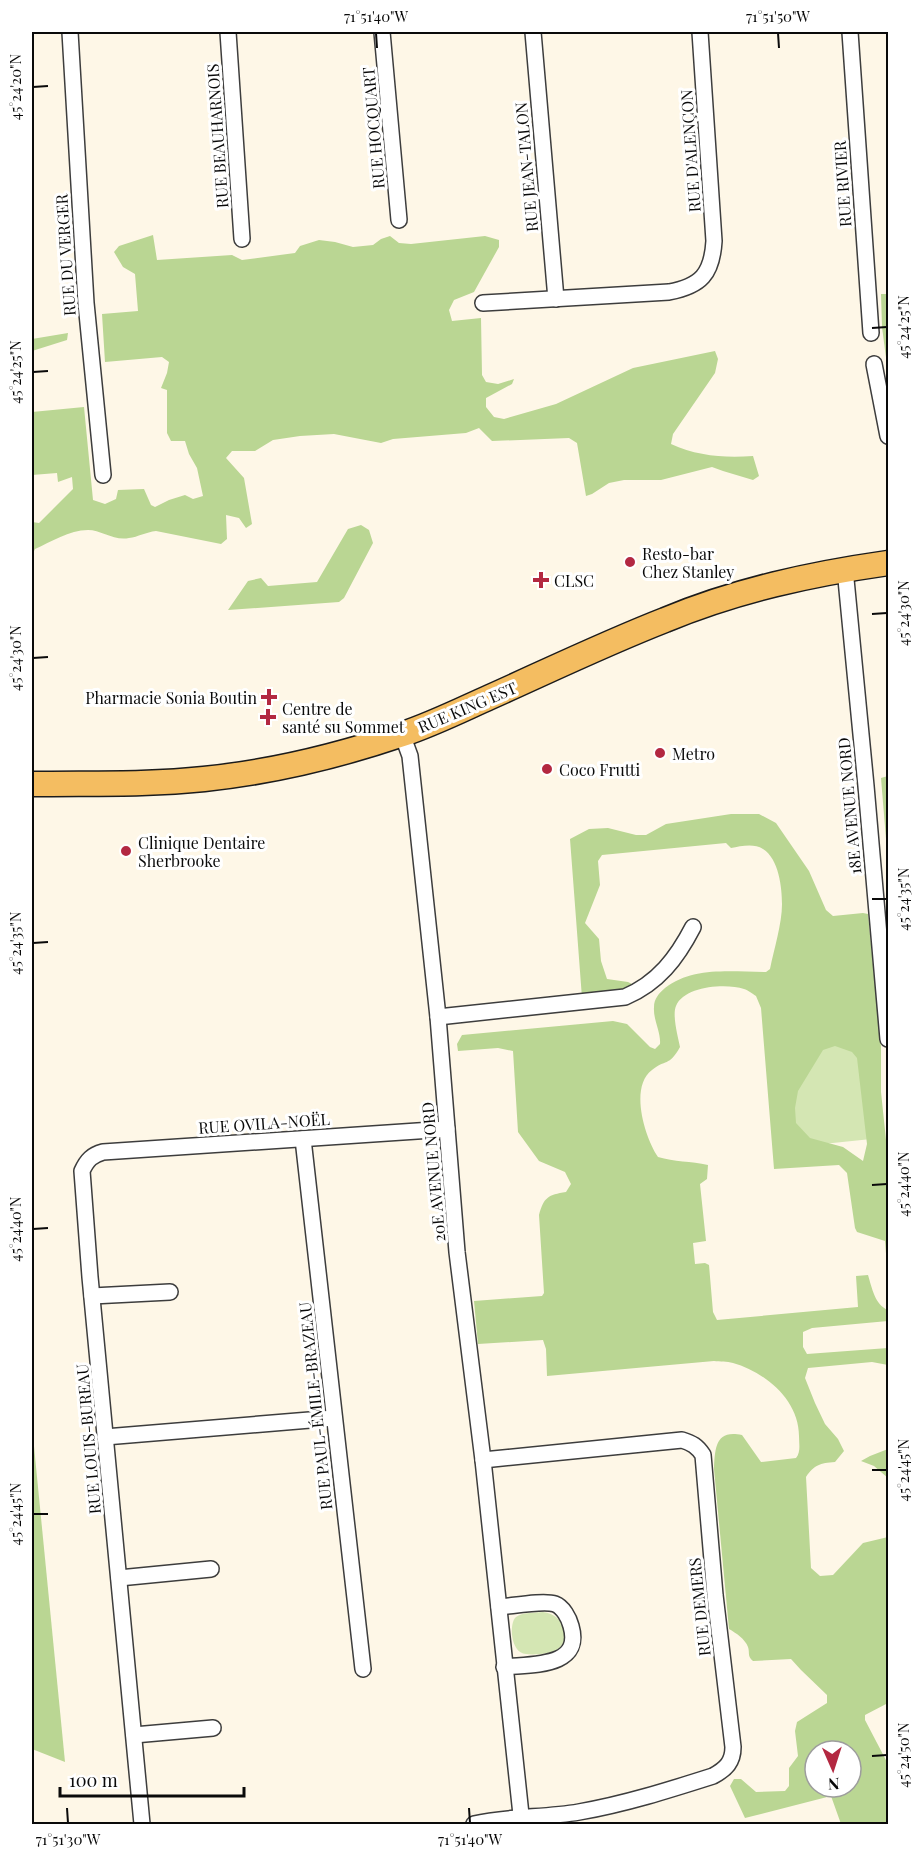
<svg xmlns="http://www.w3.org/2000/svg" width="920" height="1856" viewBox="0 0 920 1856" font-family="'Playfair Display',serif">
<rect width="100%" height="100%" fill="#fef7e7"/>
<g fill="#d4e6b3">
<polygon points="865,974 881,1138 794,1147 782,978"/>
<path d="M543,1612C565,1614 575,1643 554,1651C547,1654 534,1655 526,1654C510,1653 509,1622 516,1617C522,1612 536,1613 543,1612Z"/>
</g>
<g fill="#bad693" fill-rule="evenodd">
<path d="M153,235L157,260L232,255L242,260L295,253L300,246L319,240L335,242L353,247L373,245L381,239L390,236L399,243L411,244L485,236L499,240V247L474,292L454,300L449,310L452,321L481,318L482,375L486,382L498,384L514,379L512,384L486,398V407L494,417L504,419L556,404L633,368L715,351L718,359L715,373L673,434L671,444C697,456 724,458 753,456L759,476L753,480L723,471L712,467L661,480H624L609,483L592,494L586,496L577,443L569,438L492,441L479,428L466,433L393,439L381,443L334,434L300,436L273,440L255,451H232L226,458L244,478L252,524L246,528L239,518L226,515L227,539L221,544L156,531C146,532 138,537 129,538C114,541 101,530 88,530C69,530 51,542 35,549L32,555V522L39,523L73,489L72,477L58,482L57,473L32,475V412L84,407L93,500L105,504L116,499L118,490L144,489L151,505L155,507L169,500L185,495L193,499L203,496L197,468L189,454L185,441H171L167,433V390L161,388L167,373L169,362L162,357L105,362L102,314L138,311L135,274L123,267L114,252L119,246Z"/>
<polygon points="881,294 888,294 888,373 882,327"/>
<polygon points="68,333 67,340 32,351 32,339"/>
<polygon points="361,525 369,530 373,543 344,598 339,602 228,610 248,581 261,578 268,586 317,582 348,529"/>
<polygon points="888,776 888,843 886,839 881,778"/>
<path d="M731,814H759L776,823L809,871L826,910L833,916L863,913L868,914L881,1046V1092L888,1159V1279L885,1241L857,1232L855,1228L847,1173L839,1165L774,1169L761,1008L756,996C753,994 748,990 744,989C726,983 684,986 676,1006C672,1015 678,1037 680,1047C669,1067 665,1059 652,1070C629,1087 645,1138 658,1157C674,1162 691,1161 708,1165L707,1179L700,1184L706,1241L693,1243L695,1264L705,1263L709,1265L713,1312L717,1320L858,1307L856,1276L868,1275C872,1288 875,1305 888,1310V1321L812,1328L803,1332V1347L807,1354L888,1348V1365L872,1362L808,1368L805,1378L815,1403L825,1424L838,1439L844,1451L835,1462C820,1463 814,1465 806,1477L811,1568L820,1576L833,1575L863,1543L888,1537V1703L865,1715V1720L888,1764V1824H841L831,1796L745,1818L730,1786L734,1779H741L756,1792L785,1791L789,1786V1768L798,1756L795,1731L797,1722L827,1703V1695L801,1670L791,1659L753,1661C747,1656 750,1653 748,1647C745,1639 736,1633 729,1629L714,1469C715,1449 715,1429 742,1435L761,1462L796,1458C801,1452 799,1444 799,1436C799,1400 765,1372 733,1363C727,1361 720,1362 714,1361L547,1376L546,1349L543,1340L478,1344L474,1301L542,1296L544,1293L539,1215C544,1197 548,1195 566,1192L571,1184L565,1172L539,1161L518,1132L513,1051L498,1048L458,1051L457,1044L462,1035L613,1021L627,1024L650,1047L655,1049L660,1044C661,1032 653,1020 654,1007C654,999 659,993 665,988C693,966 732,972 766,972L770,969C774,949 782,924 782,904C782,888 779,859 763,849C754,843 741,846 731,848L726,843L602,855L598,861L600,885L585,923L599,939L601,961L607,979L628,982L634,985L632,990L582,998L570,839L589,829L608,828L636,835H646L666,824ZM835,1046L852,1052L857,1058L867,1144L863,1161L843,1147L810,1138L796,1123L795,1108L798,1091L823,1050ZM815,1751H851V1787H815Z"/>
<polygon points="32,1426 65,1762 32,1749"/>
<polygon points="888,1449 888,1478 874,1466 861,1461 870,1456"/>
</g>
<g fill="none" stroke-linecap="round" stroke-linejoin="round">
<defs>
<g id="street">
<polyline points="70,32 86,303 103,475"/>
<polyline points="228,32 242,239"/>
<polyline points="382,32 399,220"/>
<polyline points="533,32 556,299"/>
<polyline points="850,32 871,333"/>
<path d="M483,303L669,292C701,286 712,274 714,241L700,32"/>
<polyline points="874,364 888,436"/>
<polyline points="845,569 866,786 888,1039"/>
<polyline points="402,734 410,756 438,1017 457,1252 483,1460 522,1824"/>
<path d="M438,1017L625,997C658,983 677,958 693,927"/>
<polyline points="303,1139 363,1669"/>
<polyline points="92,1296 170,1292"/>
<polyline points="105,1437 334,1418"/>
<polyline points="119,1578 211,1569"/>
<path d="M499,1607C512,1606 544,1600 555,1604C563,1607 569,1618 571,1626C583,1668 531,1664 504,1667"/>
<polyline points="134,1735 213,1728"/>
<path d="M142,1824L90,1277L82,1171C87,1160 92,1155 103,1152L447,1129"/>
<path d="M474,1824C509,1816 544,1818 579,1812C625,1804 669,1790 713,1776C726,1769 733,1762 733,1747L715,1595L703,1455C697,1446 692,1443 682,1440L483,1460"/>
</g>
<path id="primary" d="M32,784C89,783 147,785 204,779C272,772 338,756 403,734C433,724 461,710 490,697C548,671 606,643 665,620C737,590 811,574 888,563"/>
</defs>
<use href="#street" stroke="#3d3d3d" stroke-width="18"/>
<use href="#primary" stroke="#1b1b1b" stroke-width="27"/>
<use href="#street" stroke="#fff" stroke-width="15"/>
<use href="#primary" stroke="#f4bd61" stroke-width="24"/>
</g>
<path fill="none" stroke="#0a0a0a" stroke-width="2" d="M376,33L377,48M778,33L779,48M33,87L48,86M872,328L887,327M33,372L48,371M872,614L887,613M33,658L48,657M872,899H887M33,943L48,942M872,1185L887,1184M33,1229L48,1228M872,1470H887M33,1514H48M872,1756L887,1755M67,1808L68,1823M469,1808L470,1823"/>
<g fill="#b32841" stroke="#fff" stroke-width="2">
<circle cx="630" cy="562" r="6"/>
<path d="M538 571h6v6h6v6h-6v6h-6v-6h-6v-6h6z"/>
<path d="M266 688h6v6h6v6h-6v6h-6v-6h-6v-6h6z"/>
<path d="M265 708h6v6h6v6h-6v6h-6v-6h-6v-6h6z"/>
<circle cx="660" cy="753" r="6"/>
<circle cx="547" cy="769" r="6"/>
<circle cx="126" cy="851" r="6"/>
</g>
<g text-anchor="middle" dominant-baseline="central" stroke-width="6" stroke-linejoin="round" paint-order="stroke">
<g font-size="16" fill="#0a0a0a" stroke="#fff">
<text transform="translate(373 128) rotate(-95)">RUE HOCQUART</text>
<text transform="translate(217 136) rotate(-94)">RUE BEAUHARNOIS</text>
<text transform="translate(690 151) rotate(-94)">RUE D'ALENÇON</text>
<text transform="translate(526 167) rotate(-95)">RUE JEAN-TALON</text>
<text transform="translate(842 184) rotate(-94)">RUE RIVIER</text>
<text transform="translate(65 255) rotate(-94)">RUE DU VERGER</text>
<text transform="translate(467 707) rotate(-23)">RUE KING EST</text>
<text transform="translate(849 806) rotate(-95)">18E AVENUE NORD</text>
<text transform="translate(264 1123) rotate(-4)">RUE OVILA-NOËL</text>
<text transform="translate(433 1172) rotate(-95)">20E AVENUE NORD</text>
<text transform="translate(315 1406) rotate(-96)">RUE PAUL-ÉMILE-BRAZEAU</text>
<text transform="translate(88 1439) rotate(-95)">RUE LOUIS-BUREAU</text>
<text transform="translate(699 1607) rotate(-96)">RUE DEMERS</text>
</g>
<g font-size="16" fill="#0a0a0a" stroke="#fff" text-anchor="start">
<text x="642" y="553">Resto-bar<tspan x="642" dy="18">Chez Stanley</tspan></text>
<text x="554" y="580">CLSC</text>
<text x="257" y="697" text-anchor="end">Pharmacie Sonia Boutin</text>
<text x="282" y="708">Centre de<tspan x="282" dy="18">santé su Sommet</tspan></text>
<text x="672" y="753">Metro</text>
<text x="559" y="769">Coco Frutti</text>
<text x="138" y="842">Clinique Dentaire<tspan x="138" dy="18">Sherbrooke</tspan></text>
</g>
</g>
<rect width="920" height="1856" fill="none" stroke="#ffffff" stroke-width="66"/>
<g transform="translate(833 1769) rotate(177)"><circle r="28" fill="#ffffff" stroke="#9d9d9d" stroke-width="1.5"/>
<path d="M0-4.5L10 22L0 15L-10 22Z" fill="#b32841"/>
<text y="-9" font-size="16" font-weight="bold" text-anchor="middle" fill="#0a0a0a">N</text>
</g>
<path d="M60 1787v9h184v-9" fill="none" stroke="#0a0a0a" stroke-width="3"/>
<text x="69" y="1787" font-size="18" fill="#0a0a0a" stroke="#ffffff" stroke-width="4.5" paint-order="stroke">100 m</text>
<rect x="33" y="33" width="854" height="1790" fill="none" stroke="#0a0a0a" stroke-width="2"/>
<g font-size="15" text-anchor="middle" fill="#0a0a0a">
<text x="376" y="22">71°51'40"W</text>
<text x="778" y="22">71°51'50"W</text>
<text transform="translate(16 87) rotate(-90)" y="5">45°24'20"N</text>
<text transform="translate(904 327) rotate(-90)" y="5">45°24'25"N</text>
<text transform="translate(16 372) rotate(-90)" y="5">45°24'25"N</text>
<text transform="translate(904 613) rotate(-90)" y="5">45°24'30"N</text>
<text transform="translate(16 658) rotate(-90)" y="5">45°24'30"N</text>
<text transform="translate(904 899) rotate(-90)" y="5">45°24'35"N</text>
<text transform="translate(16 943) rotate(-90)" y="5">45°24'35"N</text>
<text transform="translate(904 1184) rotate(-90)" y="5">45°24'40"N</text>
<text transform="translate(16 1229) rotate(-90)" y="5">45°24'40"N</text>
<text transform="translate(904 1470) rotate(-90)" y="5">45°24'45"N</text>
<text transform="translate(16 1514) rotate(-90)" y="5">45°24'45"N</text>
<text transform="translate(904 1755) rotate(-90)" y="5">45°24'50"N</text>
<text x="68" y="1845">71°51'30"W</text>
<text x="470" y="1845">71°51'40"W</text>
</g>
</svg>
